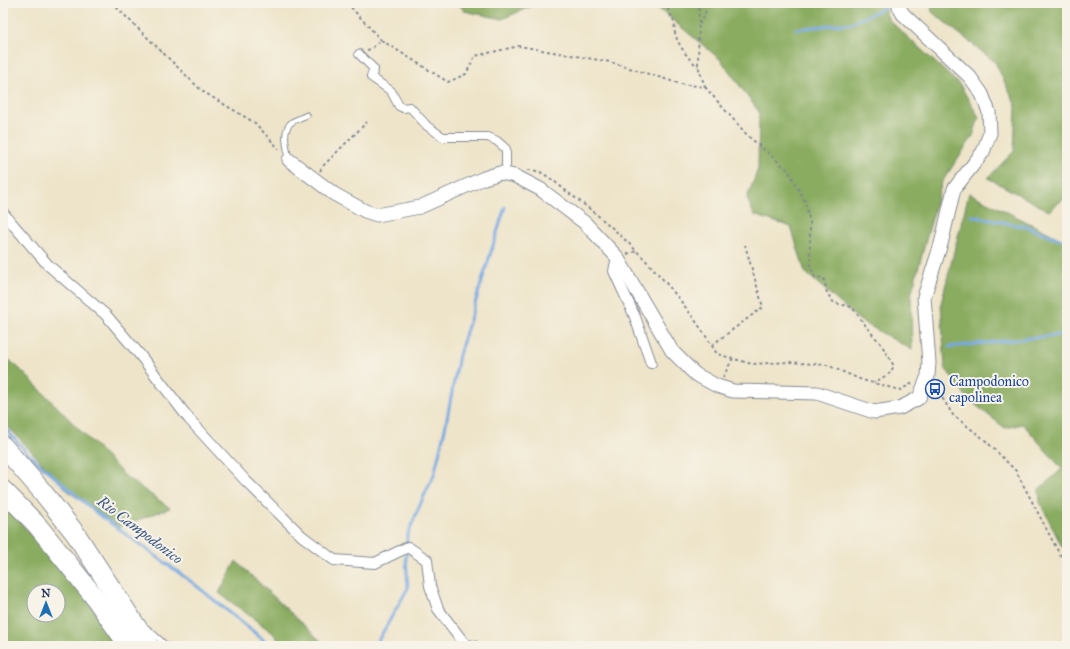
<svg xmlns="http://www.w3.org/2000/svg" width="1070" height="649" viewBox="0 0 1070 649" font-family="'IM FELL Great Primer',serif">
<rect width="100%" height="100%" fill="#f7f3e8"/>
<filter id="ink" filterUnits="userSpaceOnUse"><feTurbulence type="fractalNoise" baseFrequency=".025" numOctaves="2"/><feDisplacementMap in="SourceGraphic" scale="8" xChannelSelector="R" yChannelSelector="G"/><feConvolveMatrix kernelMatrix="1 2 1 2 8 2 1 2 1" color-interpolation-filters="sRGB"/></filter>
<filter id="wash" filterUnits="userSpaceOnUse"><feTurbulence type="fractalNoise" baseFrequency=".012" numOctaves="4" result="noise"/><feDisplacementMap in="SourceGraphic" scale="16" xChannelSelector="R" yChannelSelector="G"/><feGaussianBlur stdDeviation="0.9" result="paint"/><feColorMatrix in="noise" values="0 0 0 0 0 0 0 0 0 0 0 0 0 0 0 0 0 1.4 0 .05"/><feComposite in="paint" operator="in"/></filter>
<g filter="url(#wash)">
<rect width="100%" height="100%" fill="#eee4c9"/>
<g fill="#8aac60" stroke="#526e5f" fill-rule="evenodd">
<polygon points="458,3 539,3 502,19 464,11"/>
<polygon points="652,3 883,3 888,19 960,85 979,117 973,136 942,182 911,295 912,350 859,320 805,272 791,227 754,215 747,198 758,169 759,112 721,60"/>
<polygon points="931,3 1067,3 1067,196 1049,211 988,178 1014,151 1016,106 995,62 932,12"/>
<polygon points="969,193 1067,242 1067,550 1062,547 1040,502 1039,489 1062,469 1023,424 1005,428 968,399 945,368 941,303"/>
<polygon points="3,355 19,368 126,477 170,508 119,527 69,492 3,421"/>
<path d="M3,503L65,572L122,646H3ZM34,591H58V615H34Z"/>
<polygon points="236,561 326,646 282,646 273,633 219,593"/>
</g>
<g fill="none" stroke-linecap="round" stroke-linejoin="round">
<g stroke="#76a9e3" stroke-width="3">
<polyline points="796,29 852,23 894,3"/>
<polyline points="972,216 1027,227 1067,242"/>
<polyline points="949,347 1067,334"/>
<polyline points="3,426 28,454 98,514 193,583 266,642 269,646"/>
<polyline points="375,646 408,588 406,558 407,536 423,498 434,475 445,429 459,355 505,207"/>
</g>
</g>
</g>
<g filter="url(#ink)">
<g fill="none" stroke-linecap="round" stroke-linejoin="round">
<defs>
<g id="service">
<path d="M289,159C287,148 281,130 292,122C297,119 303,117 307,115"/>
<polyline points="147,628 167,646"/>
</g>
<polyline id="pedestrian" points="359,54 374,69 371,77 391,91 399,106 403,108 410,107 427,126 443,137 488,137 497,141 506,149 506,165"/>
<g id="minor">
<polyline points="3,213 48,265 106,315 140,355 189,419 246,481 302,536 334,560 375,563 408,547 427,560 430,586 438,609 465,644 474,646"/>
<polyline points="617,257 614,271 635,317 651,363"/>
</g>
<polyline id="tertiary" points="289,160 334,194 365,211 377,215 420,207 484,178 500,173 515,176 540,189 585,223 617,257 672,351 695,374 717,386 733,391 817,393 874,412 900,408 919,398 928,376 929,363 924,297 941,244 954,189 983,152 990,133 989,112 982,94 970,77 903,14 899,7 899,3"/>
<g id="motorway">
<polyline points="3,446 41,490 75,533 149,646"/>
<polyline points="3,490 37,525 93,595 129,646"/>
</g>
</defs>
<use href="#service" stroke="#848a94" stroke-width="7"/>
<use href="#pedestrian" stroke="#848a94" stroke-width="10"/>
<use href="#minor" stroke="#848a94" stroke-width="12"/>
<use href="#tertiary" stroke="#848a94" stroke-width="15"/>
<use href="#motorway" stroke="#848a94" stroke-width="21"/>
<g stroke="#848a94" stroke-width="2" stroke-dasharray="3 3" stroke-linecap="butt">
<polyline points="112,3 202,91 255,123 279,149"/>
<polyline points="347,3 381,40"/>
<path d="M666,3C666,8 670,12 672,17C675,23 674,27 675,33C677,43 689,61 698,66"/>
<polyline points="699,24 703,18 709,3"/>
<polyline points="367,50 371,49 381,40 448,82 466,74 475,56 519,46 610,62 681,84 705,87 698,66 699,3"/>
<polyline points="705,87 748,136 788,170 805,201 810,223 810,266 815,277 824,278 827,293 834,303 852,307 868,329 881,344 894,366 890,373 874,383"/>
<path d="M528,170C532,170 537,171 540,172C550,177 561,187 570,194C627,235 681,293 717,354L752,364L789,362L827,365L862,380L900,390L913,383"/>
<polyline points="320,171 323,166 367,122"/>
<polyline points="627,254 636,251"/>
<polyline points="712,345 763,307 745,245"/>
<polyline points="723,377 733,358"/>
<polyline points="936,388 953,415 985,440 1016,471 1059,553 1067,563"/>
</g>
<use href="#service" stroke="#fff" stroke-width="5"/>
<use href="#pedestrian" stroke="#fff" stroke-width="8"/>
<use href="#minor" stroke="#fff" stroke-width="10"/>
<use href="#tertiary" stroke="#fff" stroke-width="13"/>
<use href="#motorway" stroke="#fff" stroke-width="19"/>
</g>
</g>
<defs>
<symbol id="bus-ring" viewBox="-11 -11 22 22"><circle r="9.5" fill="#f7f3e8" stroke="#1a4fb4" stroke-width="1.5"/><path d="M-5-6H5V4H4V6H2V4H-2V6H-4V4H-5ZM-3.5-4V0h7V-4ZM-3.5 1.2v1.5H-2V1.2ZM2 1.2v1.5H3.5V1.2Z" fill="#1a4fb4"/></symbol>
</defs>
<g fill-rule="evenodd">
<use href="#bus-ring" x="924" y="378" width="22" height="22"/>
</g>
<g text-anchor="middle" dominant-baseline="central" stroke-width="4" stroke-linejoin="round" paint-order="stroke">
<g font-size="14" fill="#164399" stroke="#f7f3e8" text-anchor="start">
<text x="949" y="381">Campodonico<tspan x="949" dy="16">capolinea</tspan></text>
</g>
<g font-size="15" font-style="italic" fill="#365486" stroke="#f7f3e8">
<text transform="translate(140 530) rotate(37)">Rio Campodonico</text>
</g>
</g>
<rect width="1070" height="649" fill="none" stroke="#f7f3e8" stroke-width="16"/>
<g transform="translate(46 603)"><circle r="19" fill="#f7f3e8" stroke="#9fa5b1"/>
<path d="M0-3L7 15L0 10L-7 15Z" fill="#1f6fb2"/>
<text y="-6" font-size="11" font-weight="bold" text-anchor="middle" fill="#1b2f5e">N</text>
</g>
</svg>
